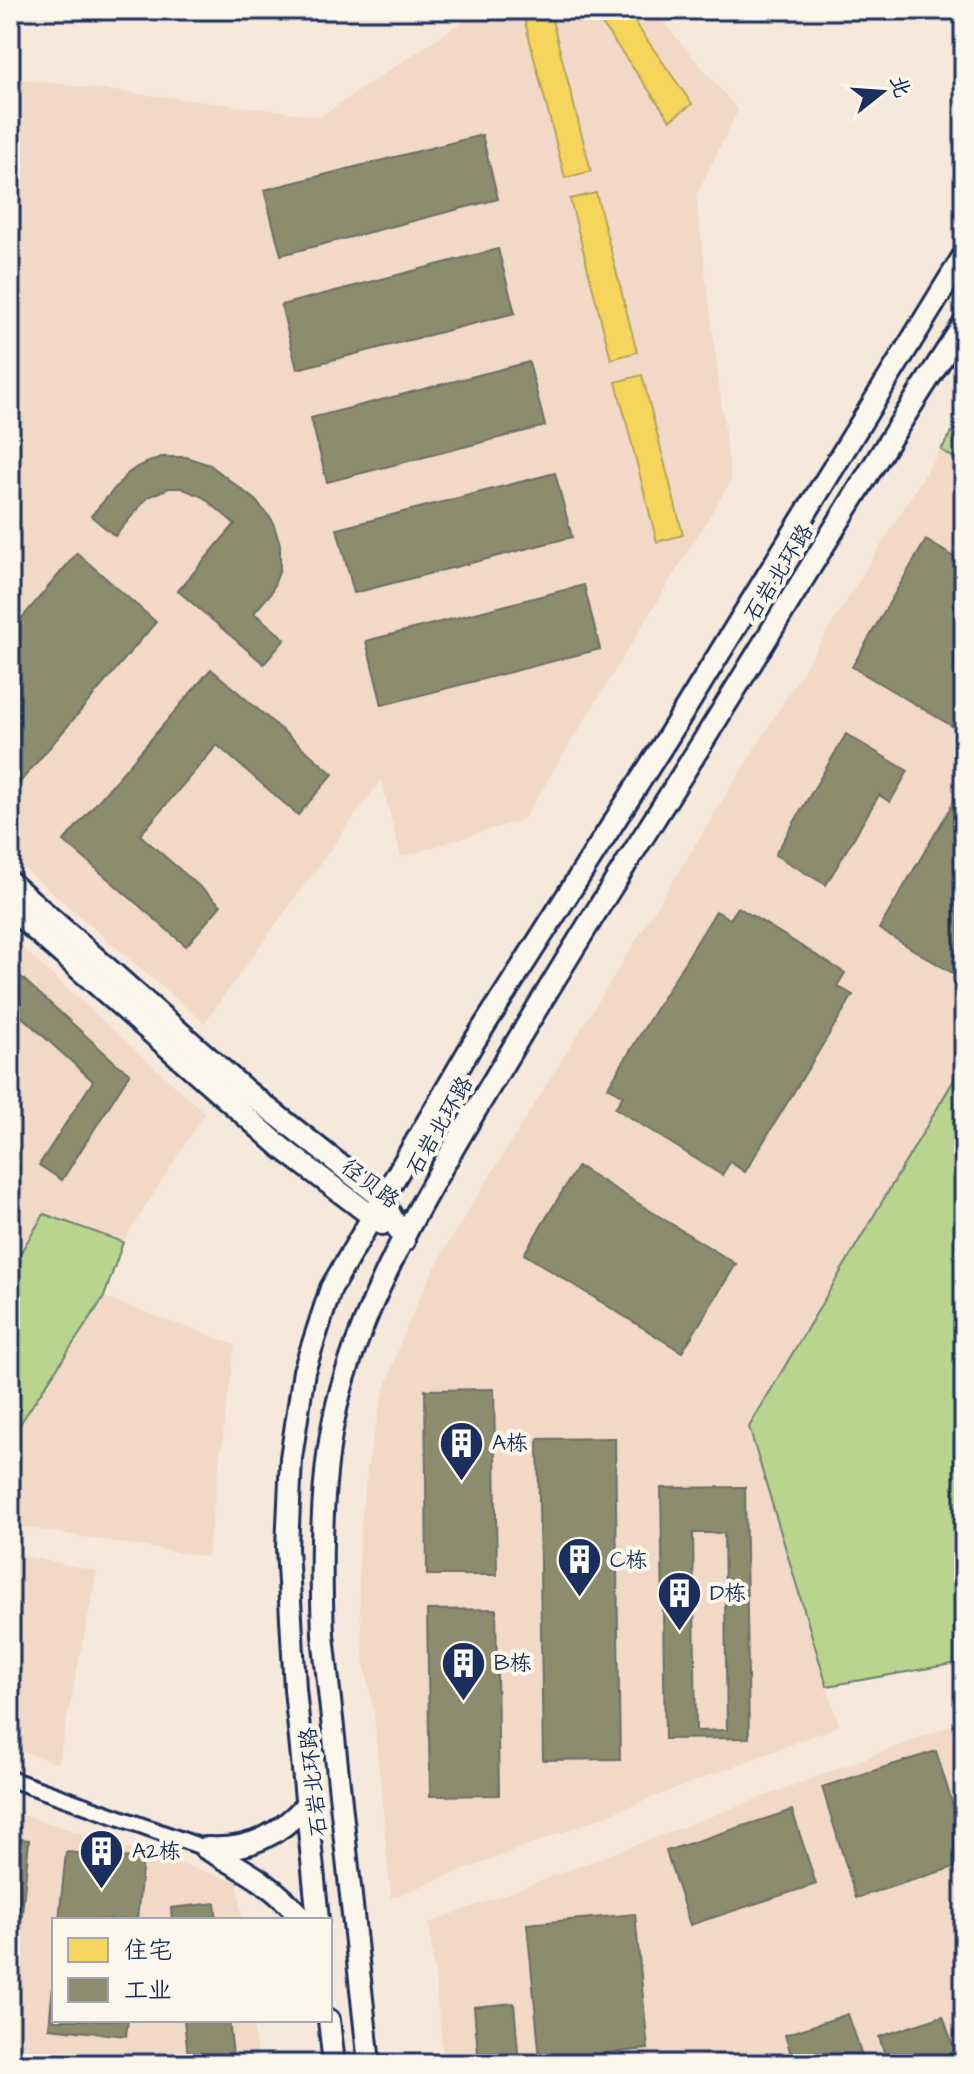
<svg xmlns="http://www.w3.org/2000/svg" width="974" height="2074" viewBox="0 0 974 2074" font-family="'Architects Daughter','LXGW WenKai TC',sans-serif">
<rect width="100%" height="100%" fill="#f6e9db"/>
<filter id="ink" filterUnits="userSpaceOnUse"><feTurbulence type="fractalNoise" baseFrequency=".0125" numOctaves="2"/><feDisplacementMap in="SourceGraphic" scale="16" xChannelSelector="R" yChannelSelector="G"/><feConvolveMatrix kernelMatrix="1 2 1 2 8 2 1 2 1" color-interpolation-filters="sRGB"/></filter>
<g filter="url(#ink)">
<g fill="#f1d8c7">
<polygon points="480,10 653,10 738,110 696,196 731,481 524,819 401,857 381,780 204,1023 10,856 10,78 321,116"/>
<polygon points="964,411 964,1063 749,1427 839,1726 391,1898 374,1714 364,1661 360,1608 359,1554 363,1500 371,1447 383,1395 400,1344 421,1294 446,1247"/>
<polygon points="10,937 205,1113 123,1242 44,1214 10,1270"/>
<polygon points="104,1297 235,1345 207,1557 10,1525 10,1426 18,1427"/>
<polygon points="10,1553 97,1571 58,1764 10,1747"/>
<polygon points="964,1721 964,2064 444,2064 429,1923"/>
<polygon points="10,1811 238,1882 242,1920 54,1920 54,2020 253,2020 258,2064 10,2064"/>
</g>
<g fill="#b9d48c" stroke="#6a8275" stroke-width="2">
<polygon points="964,411 964,464 941,450"/>
<polygon points="964,1063 964,1662 827,1686 749,1427"/>
<polygon points="44,1214 123,1242 104,1297 18,1427 10,1426 10,1270"/>
</g>
<g fill="#f6d55c" stroke="#b4a35d" stroke-width="2">
<polygon points="592,10 626,10 692,104 670,120"/>
<polygon points="550,12 591,171 565,178 524,18"/>
<polygon points="596,193 637,352 611,359 570,199"/>
<polygon points="642,375 683,535 657,542 616,382"/>
</g>
<g fill="#8c8c6e" stroke="#6a7069" stroke-width="2" fill-rule="evenodd">
<polygon points="482,135 498,199 281,255 264,190"/>
<polygon points="498,249 515,313 297,369 281,305"/>
<polygon points="529,362 545,426 327,482 311,418"/>
<polygon points="161,457 186,457 210,465 255,500 272,520 280,544 280,569 271,593 254,613 285,639 264,664 178,591 235,524 203,497 181,488 169,488 148,497 115,536 91,516 127,474 137,467"/>
<polygon points="555,473 572,537 354,593 337,529"/>
<polygon points="926,540 964,563 964,733 852,667"/>
<polygon points="77,553 156,622 10,794 10,632"/>
<polygon points="584,585 600,649 382,705 366,641"/>
<polygon points="211,669 333,774 298,815 217,745 140,835 221,905 186,946 64,841"/>
<polygon points="846,734 908,771 890,802 879,795 826,885 775,855"/>
<polygon points="964,785 964,980 879,929"/>
<polygon points="738,907 845,973 837,986 853,995 745,1172 730,1162 722,1175 615,1108 623,1096 608,1087 716,911 730,919"/>
<polygon points="10,967 118,1065 130,1073 62,1180 39,1165 93,1081 10,1006"/>
<polygon points="578,1166 736,1264 682,1352 524,1254"/>
<polygon points="494,1389 497,1575 427,1575 425,1390"/>
<polygon points="615,1438 620,1759 543,1760 538,1439"/>
<path d="M745,1487L749,1738L665,1739L661,1488ZM693,1533H724L727,1730L696,1731Z"/>
<polygon points="496,1609 499,1795 430,1796 427,1610"/>
<polygon points="936,1751 964,1841 964,1864 856,1898 822,1787"/>
<polygon points="792,1810 816,1884 690,1925 666,1851"/>
<polygon points="10,1838 29,1840 12,2023 10,2023"/>
<polygon points="66,1852 143,1859 137,1920 59,1920"/>
<polygon points="215,1903 217,1920 172,1920 171,1908"/>
<polygon points="635,1914 648,2049 540,2059 527,1924"/>
<polygon points="54,1973 54,2020 128,2020 126,2036 49,2028"/>
<polygon points="514,2003 519,2064 479,2064 474,2007"/>
<polygon points="848,2014 865,2064 794,2064 785,2035"/>
<polygon points="943,2016 959,2064 888,2064 879,2037"/>
<polygon points="184,2020 229,2020 234,2064 189,2064"/>
</g>
<g fill="none" stroke-linecap="round" stroke-linejoin="round">
<defs>
<polyline id="street" points="10,1779 205,1848"/>
<g id="secondary">
<polyline points="10,882 245,1090 382,1198 404,1241"/>
<polyline points="10,908 282,1148 382,1224"/>
<path d="M205,1848C243,1869 275,1885 303,1920"/>
<path d="M209,1848C250,1850 279,1835 306,1805"/>
<polyline points="318,1920 295,1689 287,1548 291,1458 304,1371 331,1288 472,1045 668,737 964,255"/>
<polyline points="329,2020 334,2064"/>
<path d="M369,2064L323,1635C320,1554 320,1452 345,1376C378,1272 436,1176 492,1083C544,996 597,909 652,823C757,657 856,488 964,324"/>
</g>
</defs>
<use href="#street" stroke="#1b2f5e" stroke-width="20"/>
<use href="#secondary" stroke="#1b2f5e" stroke-width="26"/>
<use href="#street" stroke="#fbf7ec" stroke-width="14"/>
<use href="#secondary" stroke="#fbf7ec" stroke-width="20"/>
</g>
</g>
<defs>
<symbol id="building-pin" viewBox="-11 -11 22 30"><path d="M0 17L-7.5 6A9.5 9.5 0 1 1 7.5 6Z" fill="#1b2f5e" stroke="#fbf7ec"/><path d="M-4-6H4V6H1V3H-1V6H-4ZM-2.5-4.3h1.7v1.8h-1.7ZM.8-4.3h1.7v1.8H.8ZM-2.5-1h1.7V.8h-1.7ZM.8-1h1.7V.8H.8Z" fill="#fff"/></symbol>
</defs>
<g fill-rule="evenodd">
<use href="#building-pin" x="436" y="1418" width="51" height="69"/>
<use href="#building-pin" x="554" y="1534" width="51" height="69"/>
<use href="#building-pin" x="654" y="1568" width="51" height="69"/>
<use href="#building-pin" x="438" y="1638" width="51" height="69"/>
<use href="#building-pin" x="76" y="1826" width="51" height="69"/>
</g>
<g text-anchor="middle" dominant-baseline="central" stroke-width="8" stroke-linejoin="round" paint-order="stroke">
<g font-size="22" fill="#1b2f5e" stroke="#fbf7ec">
<text transform="translate(779 573) rotate(-58)">石岩北环路</text>
<text transform="translate(440 1126) rotate(-60)">石岩北环路</text>
<text transform="translate(370 1184) rotate(37)">径贝路</text>
<text transform="translate(314 1782) rotate(-96)">石岩北环路</text>
</g>
<g font-size="22" fill="#1b2f5e" stroke="#fbf7ec" text-anchor="start">
<text x="492" y="1443">A栋</text>
<text x="610" y="1560">C栋</text>
<text x="710" y="1593">D栋</text>
<text x="494" y="1663">B栋</text>
<text x="132" y="1851">A2栋</text>
</g>
</g>
<rect width="974" height="2074" fill="none" stroke="#fbf7ec" stroke-width="40"/>
<rect x="20" y="20" width="934" height="2034" fill="none" stroke="#1b2f5e" stroke-width="3" filter="url(#ink)"/>
<rect x="52" y="1918" width="280" height="104" fill="#fbf7ec" stroke="#a1a7b3" stroke-width="2"/>
<rect x="68" y="1938" width="40" height="24" fill="#f6d55c" stroke="#a1a7b3" stroke-width="2"/>
<text x="124" y="1958" font-size="24" fill="#1b2f5e">住宅</text>
<rect x="68" y="1978" width="40" height="24" fill="#8c8c6e" stroke="#a1a7b3" stroke-width="2"/>
<text x="124" y="1998" font-size="24" fill="#1b2f5e">工业</text>
<g transform="translate(882 92) rotate(73)" stroke="#fbf7ec" stroke-width="6" paint-order="stroke">
<path d="M0-6L14 30L0 20L-14 30Z" fill="#1b2f5e"/>
<text y="-12" font-size="22" font-weight="bold" text-anchor="middle" fill="#1b2f5e">北</text>
</g>
</svg>
